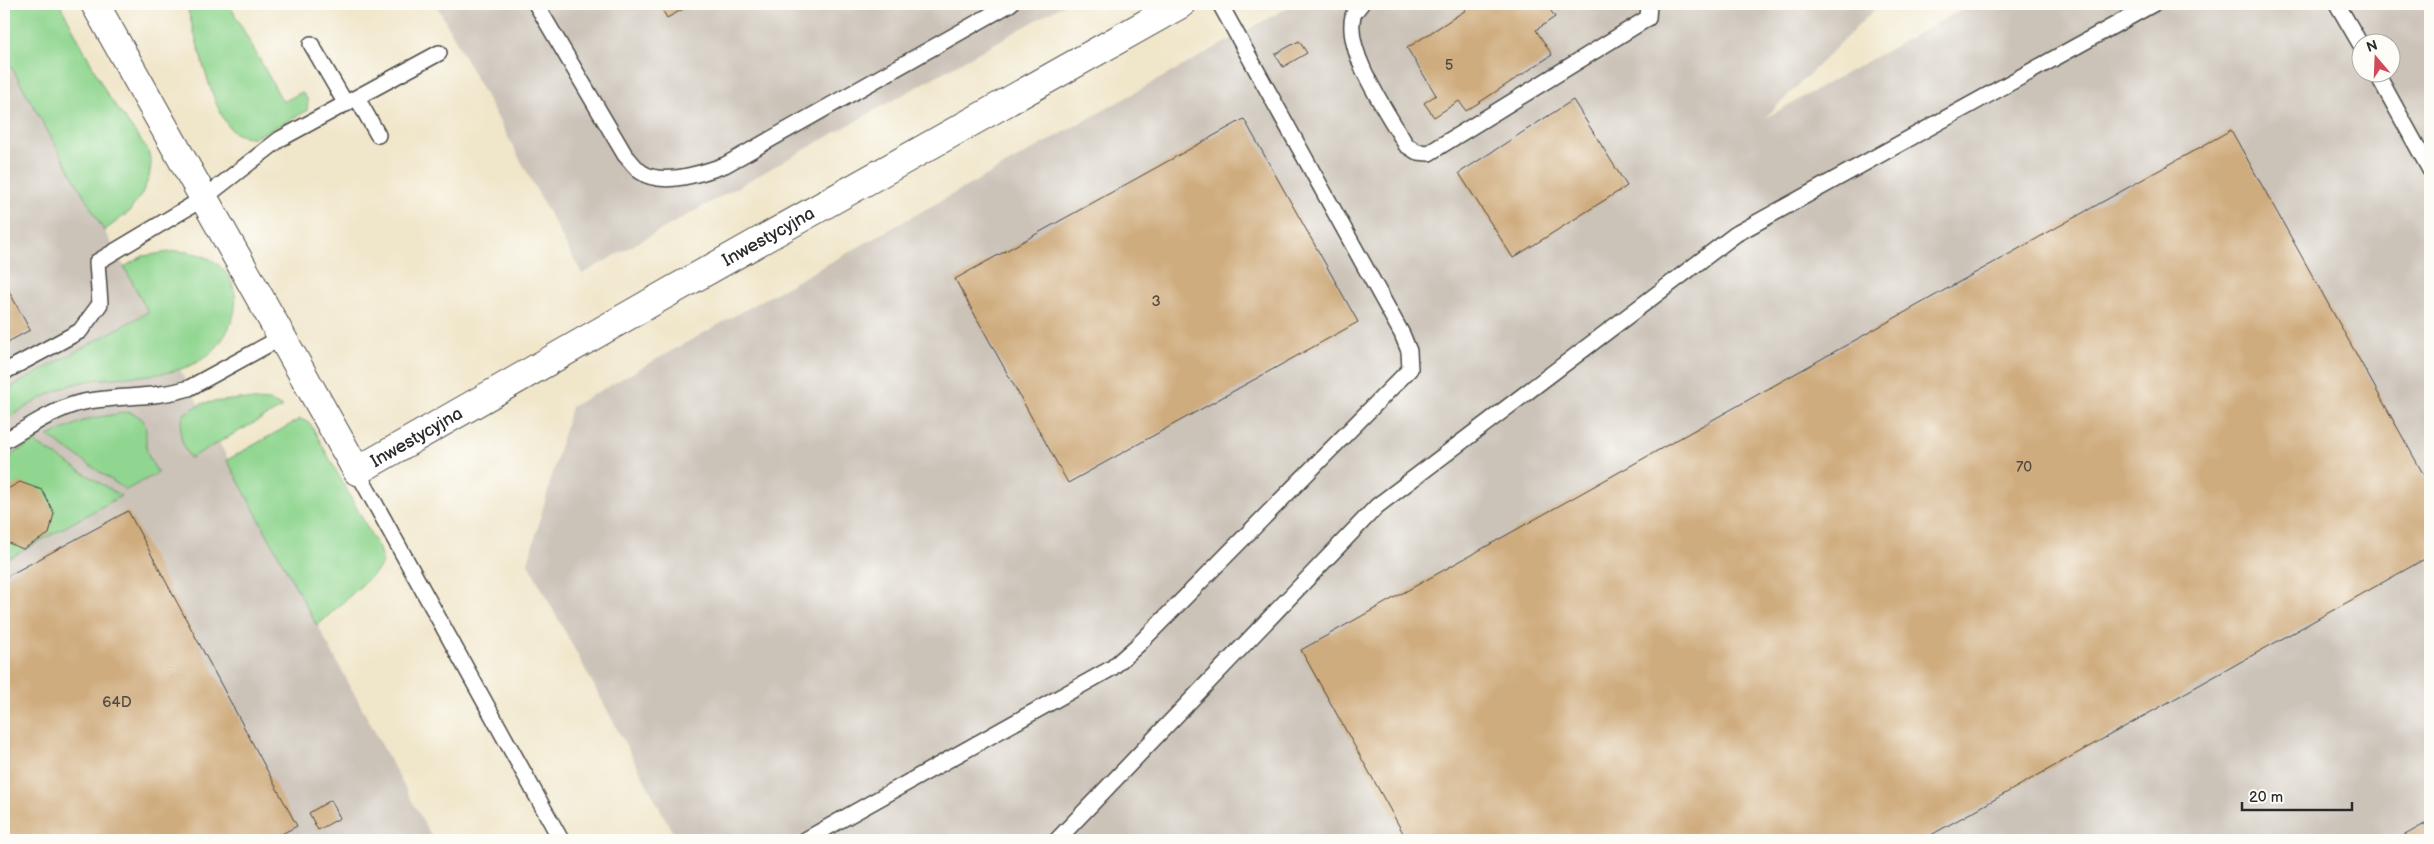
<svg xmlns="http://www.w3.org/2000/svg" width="2434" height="844" viewBox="0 0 2434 844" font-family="'Balsamiq Sans',sans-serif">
<rect width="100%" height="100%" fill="#fdfcf7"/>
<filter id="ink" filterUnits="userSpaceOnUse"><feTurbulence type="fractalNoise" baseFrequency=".02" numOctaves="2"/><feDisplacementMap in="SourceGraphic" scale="10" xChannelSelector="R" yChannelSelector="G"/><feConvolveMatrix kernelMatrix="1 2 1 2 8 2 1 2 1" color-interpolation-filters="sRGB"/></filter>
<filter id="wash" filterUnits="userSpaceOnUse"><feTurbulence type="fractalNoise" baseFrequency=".0096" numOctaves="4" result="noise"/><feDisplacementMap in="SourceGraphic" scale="20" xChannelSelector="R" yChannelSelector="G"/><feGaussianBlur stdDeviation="1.12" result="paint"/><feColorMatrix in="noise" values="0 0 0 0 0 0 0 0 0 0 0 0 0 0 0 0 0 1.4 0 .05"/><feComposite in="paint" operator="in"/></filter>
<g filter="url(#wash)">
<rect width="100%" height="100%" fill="#f0e6ca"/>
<g fill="#cbc2b8" fill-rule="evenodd">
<polygon points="436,4 1065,4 582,274"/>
<path d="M1294,4H1880L1765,118L1971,4H2430V840H677L528,563L571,407ZM2362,42H2392V72H2362Z"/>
<polygon points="4,48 149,312 433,840 4,840"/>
</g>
<g fill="#90d690" stroke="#5e805e">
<polygon points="4,4 60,4 107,94 148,150 151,163 149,178 141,195 129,212 104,231 4,54"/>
<path d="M186,4H229L283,102L302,92L308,100L307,111L254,138C249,137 240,136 235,133C213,118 195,31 186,4Z"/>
<path d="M176,251C195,252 215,257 226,273C237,287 238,306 231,323C205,387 137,371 82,382C54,388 29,406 4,420V391L148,312L124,267L143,256Z"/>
<path d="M239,399L271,401L283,407L190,458C180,442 177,429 185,413L204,403Z"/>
<path d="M128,412C153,418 143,433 147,451C149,459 154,466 158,473L126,490L48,436L88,419Z"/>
<polygon points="300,419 310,423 379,549 383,562 377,571 317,626 227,460"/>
<polygon points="34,442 121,496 4,561 4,459"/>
</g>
<g id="blocks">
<g fill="#cfac7e">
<polygon points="659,4 692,4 667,18"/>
<polygon points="1461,4 1546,4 1555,17 1536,30 1552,55 1466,111 1459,101 1434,117 1424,103 1436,95 1407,48 1466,10"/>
<polygon points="1299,41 1307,53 1283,67 1275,54"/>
<polygon points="1573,100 1627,186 1513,258 1459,173"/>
<polygon points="1244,119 1358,322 1068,483 955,279"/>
<polygon points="2231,130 2430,486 2430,556 1922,840 1407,840 1301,650"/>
<polygon points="4,282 30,330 4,344"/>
<polygon points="20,482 42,490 54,513 49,534 23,549 4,541 4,491"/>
<polygon points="128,511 297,826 270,840 4,840 4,578"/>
<polygon points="331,800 340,818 318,830 309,813"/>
<polygon points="2430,821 2430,840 2396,840"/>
</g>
</g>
</g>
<g filter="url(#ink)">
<use href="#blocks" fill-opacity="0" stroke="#494743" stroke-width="1"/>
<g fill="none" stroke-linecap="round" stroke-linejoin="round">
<defs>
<g id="lane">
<path d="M536,4L625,155C630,160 635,168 641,172C662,187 703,173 725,165L1010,4"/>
<path d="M1361,4C1359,7 1354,12 1353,16C1344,52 1388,113 1406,145L1417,152L1429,153L1648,18L1649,4"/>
<polyline points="2337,4 2362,47"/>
<polyline points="311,44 346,104"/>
<polyline points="2376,72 2430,170"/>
<polyline points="357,98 378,135"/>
<polyline points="4,372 80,331 100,304 97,262 204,198 280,139 439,53"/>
<path d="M4,441C27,428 53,410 79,403C115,395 154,399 189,388L282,337"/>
<polyline points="357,471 561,840"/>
<polyline points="805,840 1112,668 1139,644 1410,369 1409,351 1402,334 1220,4"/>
<polyline points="1057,840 1377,506 1736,234 2153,4"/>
</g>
<g id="street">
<path id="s1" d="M95,4L357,471L666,294L1181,4"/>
</g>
</defs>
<use href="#lane" stroke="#494743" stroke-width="18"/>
<use href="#street" stroke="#494743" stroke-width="30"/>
<use href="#lane" stroke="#fff" stroke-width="15"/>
<use href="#street" stroke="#fff" stroke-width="28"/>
</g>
</g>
<g text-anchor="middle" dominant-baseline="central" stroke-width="4.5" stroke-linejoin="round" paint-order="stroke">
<g font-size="15" fill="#544b40">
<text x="1449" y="65">5</text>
<text x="1156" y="301">3</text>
<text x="2024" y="467">70</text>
<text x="117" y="702">64D</text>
</g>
<g font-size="18" fill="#2b2b2b" stroke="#fdfcf7">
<text stroke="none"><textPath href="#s1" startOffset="1009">Inwestycyjna</textPath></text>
<text stroke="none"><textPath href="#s1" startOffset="604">Inwestycyjna</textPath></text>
</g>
</g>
<rect width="2434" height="844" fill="none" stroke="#fdfcf7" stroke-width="20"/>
<g transform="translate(2376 58) rotate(341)"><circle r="24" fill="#fdfcf7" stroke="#a9a8a5"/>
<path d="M0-4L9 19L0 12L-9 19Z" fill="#d1495b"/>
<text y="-8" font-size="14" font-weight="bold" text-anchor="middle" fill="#2b2b2b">N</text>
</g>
<path d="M2242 802v8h110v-8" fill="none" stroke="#2b2b2b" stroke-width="2.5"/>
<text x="2249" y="802" font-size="15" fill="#2b2b2b" stroke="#fdfcf7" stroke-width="4" paint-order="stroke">20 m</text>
</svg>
